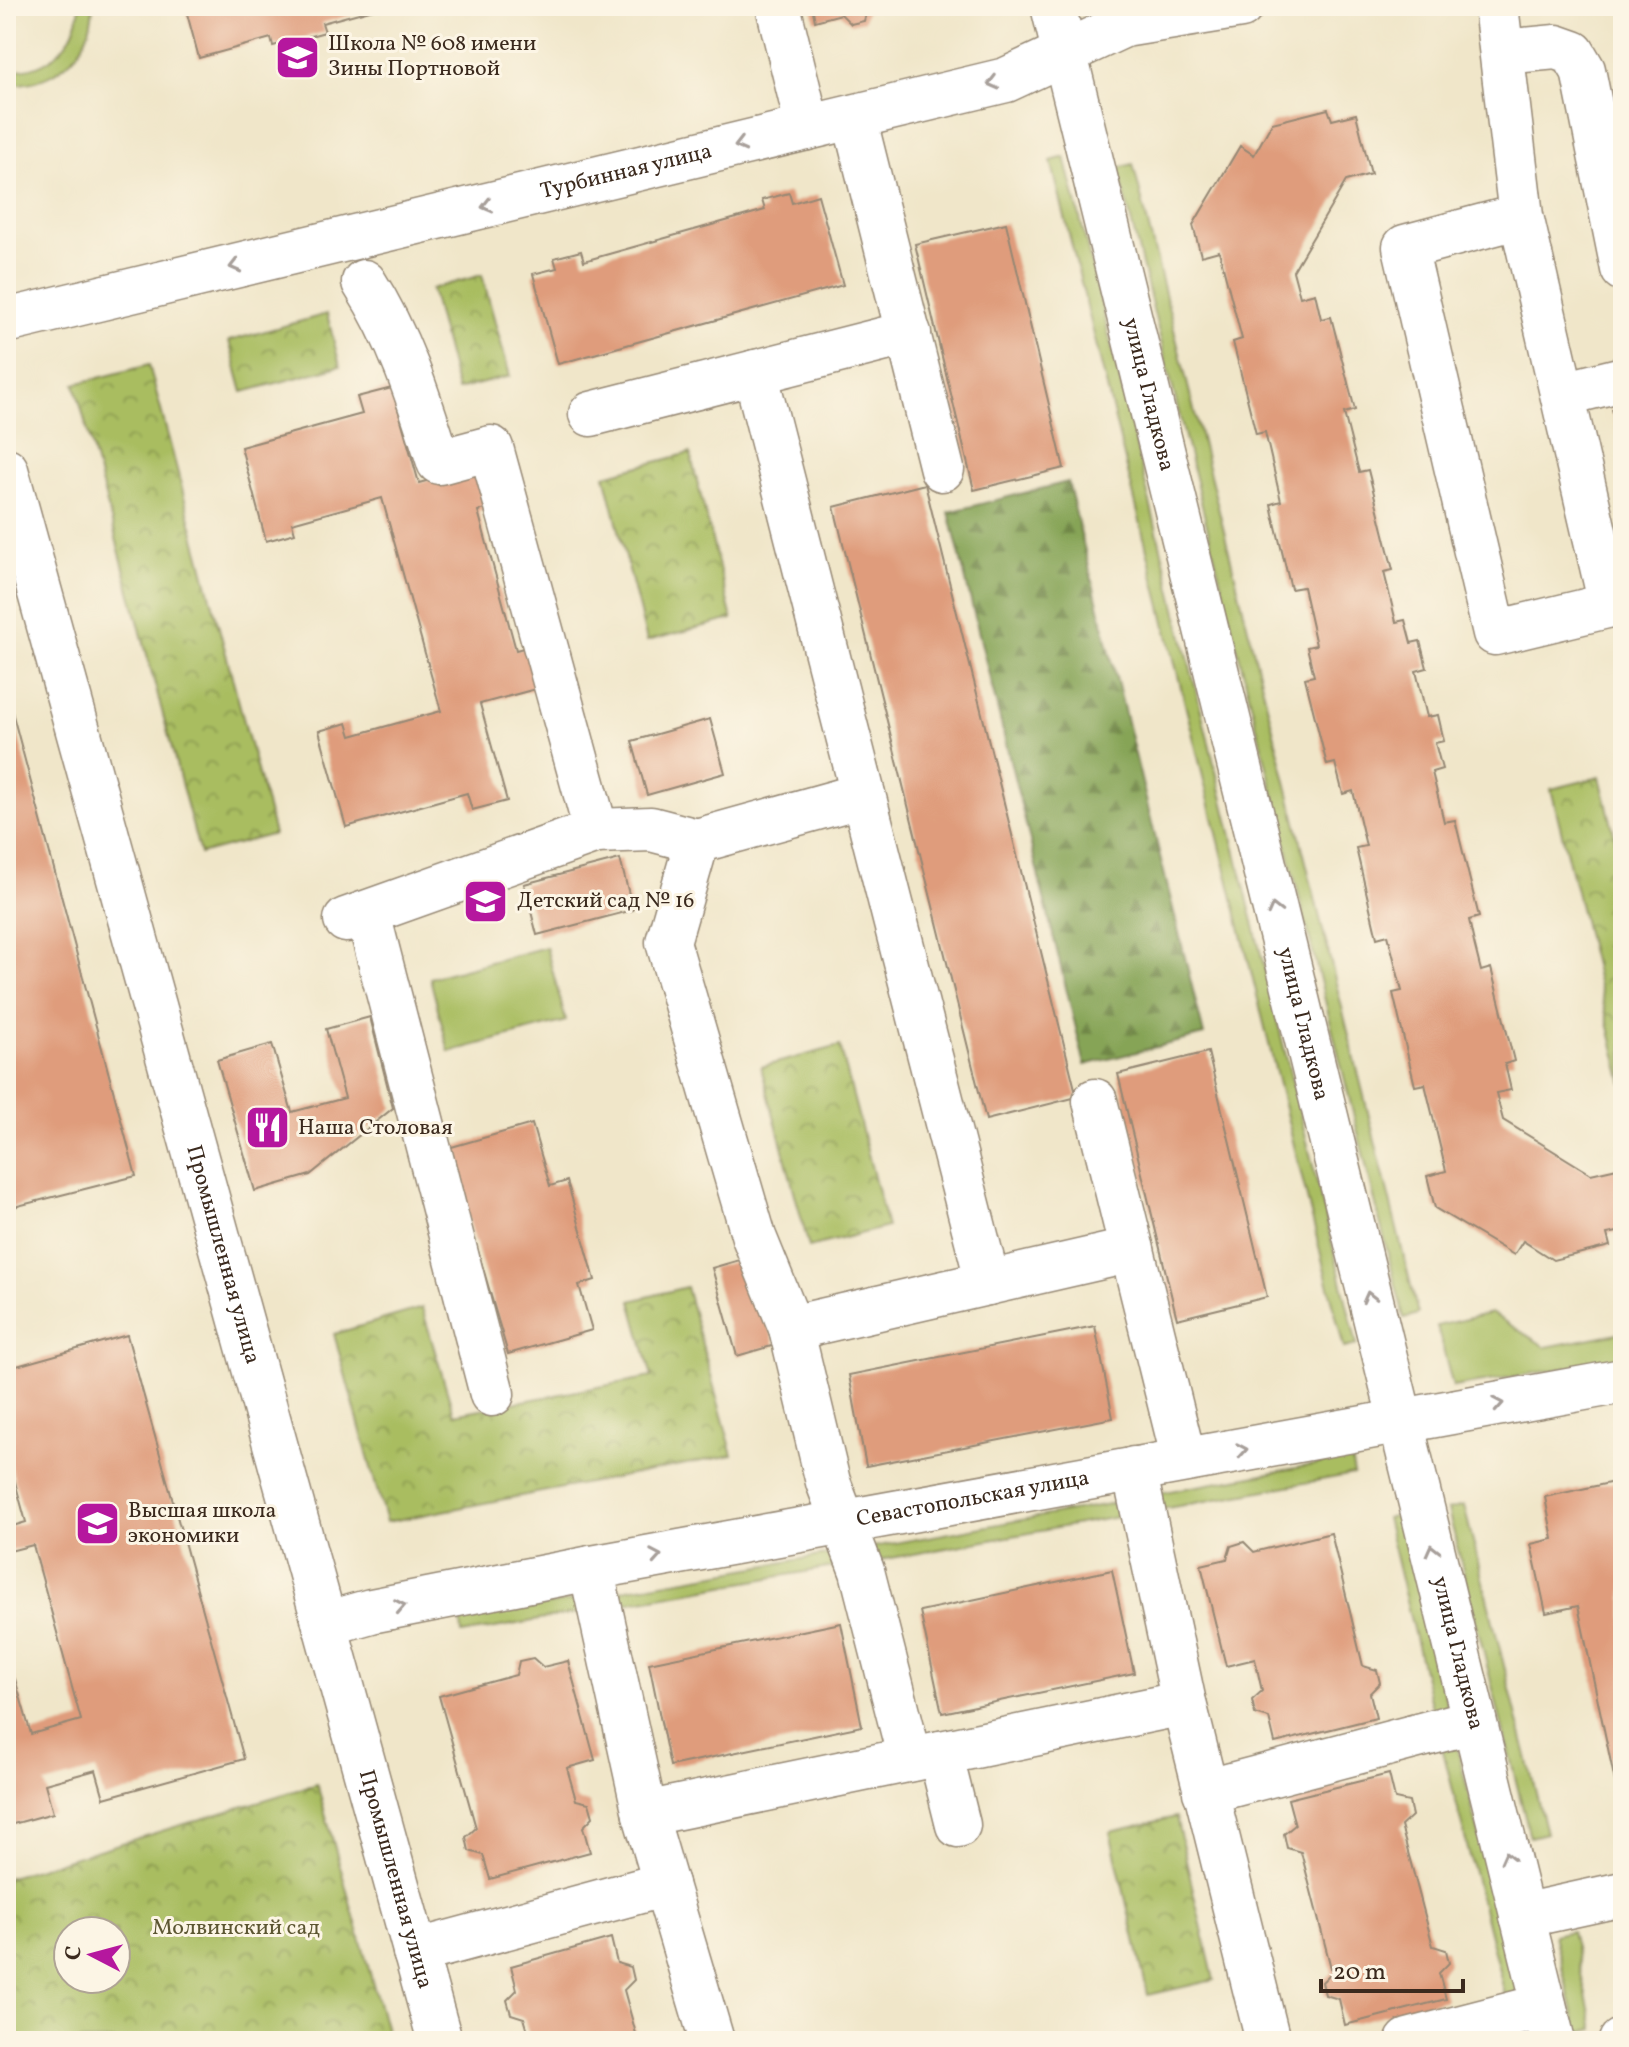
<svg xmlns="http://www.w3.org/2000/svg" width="1629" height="2047" viewBox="0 0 1629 2047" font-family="Vollkorn,serif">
<defs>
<pattern id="forest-firs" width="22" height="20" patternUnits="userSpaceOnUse" patternTransform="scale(2)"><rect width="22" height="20" fill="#86a457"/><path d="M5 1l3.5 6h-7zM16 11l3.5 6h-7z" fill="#6f8647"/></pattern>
<pattern id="park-crowns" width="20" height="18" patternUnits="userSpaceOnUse" patternTransform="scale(2)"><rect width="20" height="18" fill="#a9bd61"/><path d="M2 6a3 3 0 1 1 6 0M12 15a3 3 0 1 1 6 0" fill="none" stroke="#8b9a4f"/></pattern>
</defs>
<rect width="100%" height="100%" fill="#fcf5e5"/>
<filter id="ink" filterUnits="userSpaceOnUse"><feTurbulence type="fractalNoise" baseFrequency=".0125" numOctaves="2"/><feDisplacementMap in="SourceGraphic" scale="16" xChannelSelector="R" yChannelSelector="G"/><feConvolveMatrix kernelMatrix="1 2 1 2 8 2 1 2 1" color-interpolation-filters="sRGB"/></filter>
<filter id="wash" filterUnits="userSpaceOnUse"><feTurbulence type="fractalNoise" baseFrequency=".006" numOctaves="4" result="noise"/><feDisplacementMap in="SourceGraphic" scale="32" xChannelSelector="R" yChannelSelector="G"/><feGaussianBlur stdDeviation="1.8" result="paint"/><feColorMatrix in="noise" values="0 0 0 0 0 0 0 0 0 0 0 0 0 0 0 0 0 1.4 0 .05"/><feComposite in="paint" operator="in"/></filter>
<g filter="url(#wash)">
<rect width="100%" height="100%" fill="#f0e6c9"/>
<g fill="#a9bd61" stroke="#727440" stroke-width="2">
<path d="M80,6H93C91,54 54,87 6,84V70C47,73 75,46 80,6Z"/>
<polygon points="1065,157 1357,1345 1344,1348 1051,161"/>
<polygon points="1133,164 1418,1314 1404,1318 1118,168"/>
<polygon points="546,947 566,1021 449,1052 430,978"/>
<polygon points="1491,1313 1546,1347 1623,1332 1623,1358 1453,1387 1437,1326"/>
<polygon points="1351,1458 1354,1474 1162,1509 1159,1493"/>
<polygon points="1131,1500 1134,1514 875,1561 873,1547"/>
<polygon points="1464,1506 1546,1833 1530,1837 1448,1510"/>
<polygon points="1401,1514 1449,1713 1434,1716 1386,1518"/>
<polygon points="838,1553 840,1566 612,1605 610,1592"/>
<polygon points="581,1599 583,1612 462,1634 461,1621"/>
<polygon points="1456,1744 1520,1996 1506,1999 1442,1747"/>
<polygon points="1571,1931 1594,2029 1578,2033 1554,1935"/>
</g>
<polygon fill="url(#forest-firs)" stroke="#60673a" stroke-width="2" points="1068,482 1204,1035 1085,1065 949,512"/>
<g fill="url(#park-crowns)" stroke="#727440" stroke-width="2" fill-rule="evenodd">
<polygon points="482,275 510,376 457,390 431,289"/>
<polygon points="327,314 340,366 243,392 229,341"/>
<polygon points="149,365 274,834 200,854 75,384"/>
<polygon points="690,453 732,619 647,641 605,475"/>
<polygon points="1600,777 1623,870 1623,1084 1551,789"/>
<polygon points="840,1046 887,1227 809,1247 761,1067"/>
<polygon points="686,1287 733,1455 386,1522 334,1334 422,1308 454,1414 652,1377 631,1301"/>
<path d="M317,1784L389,2041H6V1878ZM68,1931H116V1979H68Z"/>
<polygon points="1176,1817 1214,1980 1148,1995 1110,1832"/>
</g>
<g id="blocks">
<g fill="#df9c7c">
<polygon points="185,6 381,6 381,7 322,23 325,32 273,46 271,38 199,58"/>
<polygon points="812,6 868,6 864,21 851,24 841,14 815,21"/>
<polygon points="1328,109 1332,120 1356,114 1371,174 1346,181 1293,271 1300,297 1315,293 1321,319 1331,317 1355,410 1344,413 1359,472 1368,470 1393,570 1384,572 1396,622 1405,620 1411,643 1420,641 1427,668 1416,671 1427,717 1438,715 1444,741 1435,743 1442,769 1432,772 1444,822 1455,820 1479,917 1469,920 1474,943 1481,971 1491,968 1514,1061 1505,1064 1511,1090 1496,1093 1503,1120 1591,1174 1617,1168 1623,1195 1623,1231 1607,1234 1610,1246 1553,1260 1523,1241 1514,1255 1435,1208 1427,1176 1446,1171 1425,1084 1415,1086 1393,993 1402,991 1388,935 1377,938 1356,848 1366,846 1353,791 1343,794 1335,763 1327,765 1305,678 1314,676 1307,647 1316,645 1303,587 1291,589 1273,514 1271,504 1281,501 1265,432 1256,434 1233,342 1242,339 1219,251 1201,256 1193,225 1240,146 1254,155 1272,123"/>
<polygon points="789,193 792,203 818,195 843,285 558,364 533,274 557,268 554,258 581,251 584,261 765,210 762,200"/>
<polygon points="1006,223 1064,468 974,490 915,244"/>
<polygon points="392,388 419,483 481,466 492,507 478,511 516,650 531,646 543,687 480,704 507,801 472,810 467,793 346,827 319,731 347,723 351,736 441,711 382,498 292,523 295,533 266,541 241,447 362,414 357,397"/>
<polygon points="1623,406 1623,455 1622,456 1612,409"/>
<polygon points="925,484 1077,1097 986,1120 834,507"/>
<polygon points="7,693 136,1176 6,1209 6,694"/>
<polygon points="710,719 725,773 647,795 632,741"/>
<polygon points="620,859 633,910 537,935 524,884"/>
<polygon points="370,1017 393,1108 310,1175 255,1191 217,1060 272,1044 292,1112 345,1098 326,1029"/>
<polygon points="1208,1052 1267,1297 1177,1319 1118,1074"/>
<polygon points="532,1124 550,1186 567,1181 595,1280 579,1285 592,1330 508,1354 448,1148"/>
<polygon points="750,1257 775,1345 737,1356 712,1268"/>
<polygon points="1095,1326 1113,1418 866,1466 849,1375"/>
<polygon points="127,1335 244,1759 104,1798 96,1770 45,1784 53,1813 6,1826 6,1682 15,1679 31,1734 81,1720 33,1545 6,1552 6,1528 26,1522 6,1449 6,1369"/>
<polygon points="1623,1480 1623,1815 1622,1815 1578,1606 1546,1613 1531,1544 1553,1539 1545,1497"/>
<polygon points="1331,1533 1363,1666 1377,1670 1380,1683 1370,1693 1376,1718 1275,1743 1269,1718 1255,1714 1252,1700 1262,1691 1255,1659 1226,1666 1201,1565 1227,1559 1231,1546 1244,1542 1254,1552"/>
<polygon points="1112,1570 1134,1673 942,1713 920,1611"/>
<polygon points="841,1623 862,1726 670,1766 649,1663"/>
<polygon points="533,1658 543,1667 568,1661 595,1760 567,1768 576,1800 589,1803 593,1817 583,1827 590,1852 490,1879 483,1855 469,1851 466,1837 476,1828 439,1696 516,1675 519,1661"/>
<polygon points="1389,1774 1395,1799 1409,1802 1412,1816 1401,1826 1433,1946 1446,1950 1449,1963 1439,1973 1446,1999 1345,2025 1339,1999 1325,1995 1322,1982 1332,1972 1301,1852 1287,1848 1284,1834 1295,1825 1288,1799"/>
<polygon points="611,1938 617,1963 631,1967 634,1980 624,1990 638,2041 531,2041 524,2018 511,2014 507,2000 517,1990 511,1966"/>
</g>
</g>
</g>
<g filter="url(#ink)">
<use href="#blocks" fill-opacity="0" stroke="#968874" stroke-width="2"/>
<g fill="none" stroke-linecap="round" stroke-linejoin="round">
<defs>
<g id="minor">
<polyline points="778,6 808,128"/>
<path id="s1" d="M1053,6L1553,2041"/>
<polyline points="1496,6 1521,216 1611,605 1495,633 1405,247 1521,216"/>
<polyline points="1502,52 1556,47 1573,53 1583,70 1623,269"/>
<polyline points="854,117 942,469"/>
<path id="s2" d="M6,321L1006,80L1124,25L1241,6"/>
<polyline points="755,372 988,1283"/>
<polyline points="1563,394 1623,379"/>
<polyline points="591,414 909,333"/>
<path id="s3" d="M6,470L440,2041"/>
<polyline points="863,795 697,841 668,942 754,1237 791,1328 828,1482 862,1571 910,1759"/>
<polyline points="596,831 651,829 697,841"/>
<polyline points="368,914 492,1394"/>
<path d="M346,920L596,831L491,448L439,462C419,399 400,338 364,282"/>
<polyline points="1095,1101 1184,1460"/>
<polyline points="791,1328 1132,1250"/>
<polyline points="1134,1469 1184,1703 1268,2041"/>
<polyline points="591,1568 645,1814 712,2041"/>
<path id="s4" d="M325,1624L371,1611L591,1568L1623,1381"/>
<polyline points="940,1753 958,1825"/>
<polyline points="1205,1792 1474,1721"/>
<polyline points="645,1814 1184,1703"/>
<polyline points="1522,1916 1623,1894"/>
<polyline points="415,1952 666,1884"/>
<polyline points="1408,2041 1544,2006"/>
<polyline points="1621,2041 1623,2040"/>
</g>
</defs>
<use href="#minor" stroke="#968874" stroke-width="47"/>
<use href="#minor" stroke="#fff" stroke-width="44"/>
</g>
<defs><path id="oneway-chevron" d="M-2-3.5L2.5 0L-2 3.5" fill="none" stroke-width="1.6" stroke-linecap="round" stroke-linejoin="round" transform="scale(2)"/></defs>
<g stroke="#a79f9a">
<use href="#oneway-chevron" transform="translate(993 83) rotate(166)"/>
<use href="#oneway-chevron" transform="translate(740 145) rotate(166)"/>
<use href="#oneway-chevron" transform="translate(487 206) rotate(166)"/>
<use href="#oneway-chevron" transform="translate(235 266) rotate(166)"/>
<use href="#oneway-chevron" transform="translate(1274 909) rotate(-104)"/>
<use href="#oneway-chevron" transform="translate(1369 1297) rotate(-104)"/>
<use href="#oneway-chevron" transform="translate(1498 1404) rotate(-10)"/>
<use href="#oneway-chevron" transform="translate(1242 1450) rotate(-10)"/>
<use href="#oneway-chevron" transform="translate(1432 1550) rotate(-104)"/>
<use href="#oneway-chevron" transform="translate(656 1556) rotate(-10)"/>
<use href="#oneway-chevron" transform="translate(400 1606) rotate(-11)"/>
<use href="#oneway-chevron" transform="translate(1507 1857) rotate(-104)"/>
</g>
</g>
<defs>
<symbol id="school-square" viewBox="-11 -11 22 22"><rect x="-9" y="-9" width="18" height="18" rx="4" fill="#b5179e" stroke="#fcf5e5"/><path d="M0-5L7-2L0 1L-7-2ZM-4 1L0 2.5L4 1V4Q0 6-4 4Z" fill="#fff"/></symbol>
<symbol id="restaurant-square" viewBox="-11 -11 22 22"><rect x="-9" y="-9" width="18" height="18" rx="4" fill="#b5179e" stroke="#fcf5e5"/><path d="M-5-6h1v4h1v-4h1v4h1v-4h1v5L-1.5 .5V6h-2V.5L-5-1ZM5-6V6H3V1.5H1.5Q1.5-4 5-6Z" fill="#fff"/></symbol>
<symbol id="university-square" viewBox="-11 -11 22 22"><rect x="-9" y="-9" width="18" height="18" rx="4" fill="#b5179e" stroke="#fcf5e5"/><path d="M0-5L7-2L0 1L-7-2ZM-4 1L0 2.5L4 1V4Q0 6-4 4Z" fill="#fff"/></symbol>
</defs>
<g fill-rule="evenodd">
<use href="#school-square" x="272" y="32" width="51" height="51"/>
<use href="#school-square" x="460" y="876" width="51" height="51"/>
<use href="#restaurant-square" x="242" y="1102" width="51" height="51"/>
<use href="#university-square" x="72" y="1498" width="51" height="51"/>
</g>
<g text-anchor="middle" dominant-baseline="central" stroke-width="6" stroke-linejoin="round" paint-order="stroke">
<g font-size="22" fill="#3b2a1e" stroke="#fcf5e5" text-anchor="start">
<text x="328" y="44">Школа № 608 имени<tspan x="328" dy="25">Зины Портновой</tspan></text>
<text x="517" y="901">Детский сад № 16</text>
<text x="298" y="1128">Наша Столовая</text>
<text x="128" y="1511">Высшая школа<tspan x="128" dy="25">экономики</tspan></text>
</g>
<g font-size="22" fill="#3b2a1e" stroke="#fcf5e5">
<text stroke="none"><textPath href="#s2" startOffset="638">Турбинная улица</textPath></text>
<text stroke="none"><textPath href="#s1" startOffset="400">улица Гладкова</textPath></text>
<text stroke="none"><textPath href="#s1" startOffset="1048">улица Гладкова</textPath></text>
<text stroke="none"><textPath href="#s3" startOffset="814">Промышленная улица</textPath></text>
<text stroke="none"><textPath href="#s4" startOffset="660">Севастопольская улица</textPath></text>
<text stroke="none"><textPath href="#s1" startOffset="1696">улица Гладкова</textPath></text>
<text stroke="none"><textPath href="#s3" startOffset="1462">Промышленная улица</textPath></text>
</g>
<g font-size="22" fill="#5c5632" stroke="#fcf5e5">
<text x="236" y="1928">Молвинский сад</text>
</g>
</g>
<rect width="1629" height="2047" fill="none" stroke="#fcf5e5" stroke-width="32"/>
<g transform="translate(92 1955) rotate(276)"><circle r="38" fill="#fcf5e5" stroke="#afa495" stroke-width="2"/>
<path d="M0-6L14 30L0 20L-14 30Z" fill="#b5179e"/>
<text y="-12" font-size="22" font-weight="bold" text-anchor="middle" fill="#3b2a1e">С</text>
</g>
<path d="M1321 1979v12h142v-12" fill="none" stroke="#3b2a1e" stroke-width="4"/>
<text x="1333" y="1979" font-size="24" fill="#3b2a1e" stroke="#fcf5e5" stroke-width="6" paint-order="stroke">20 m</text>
</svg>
